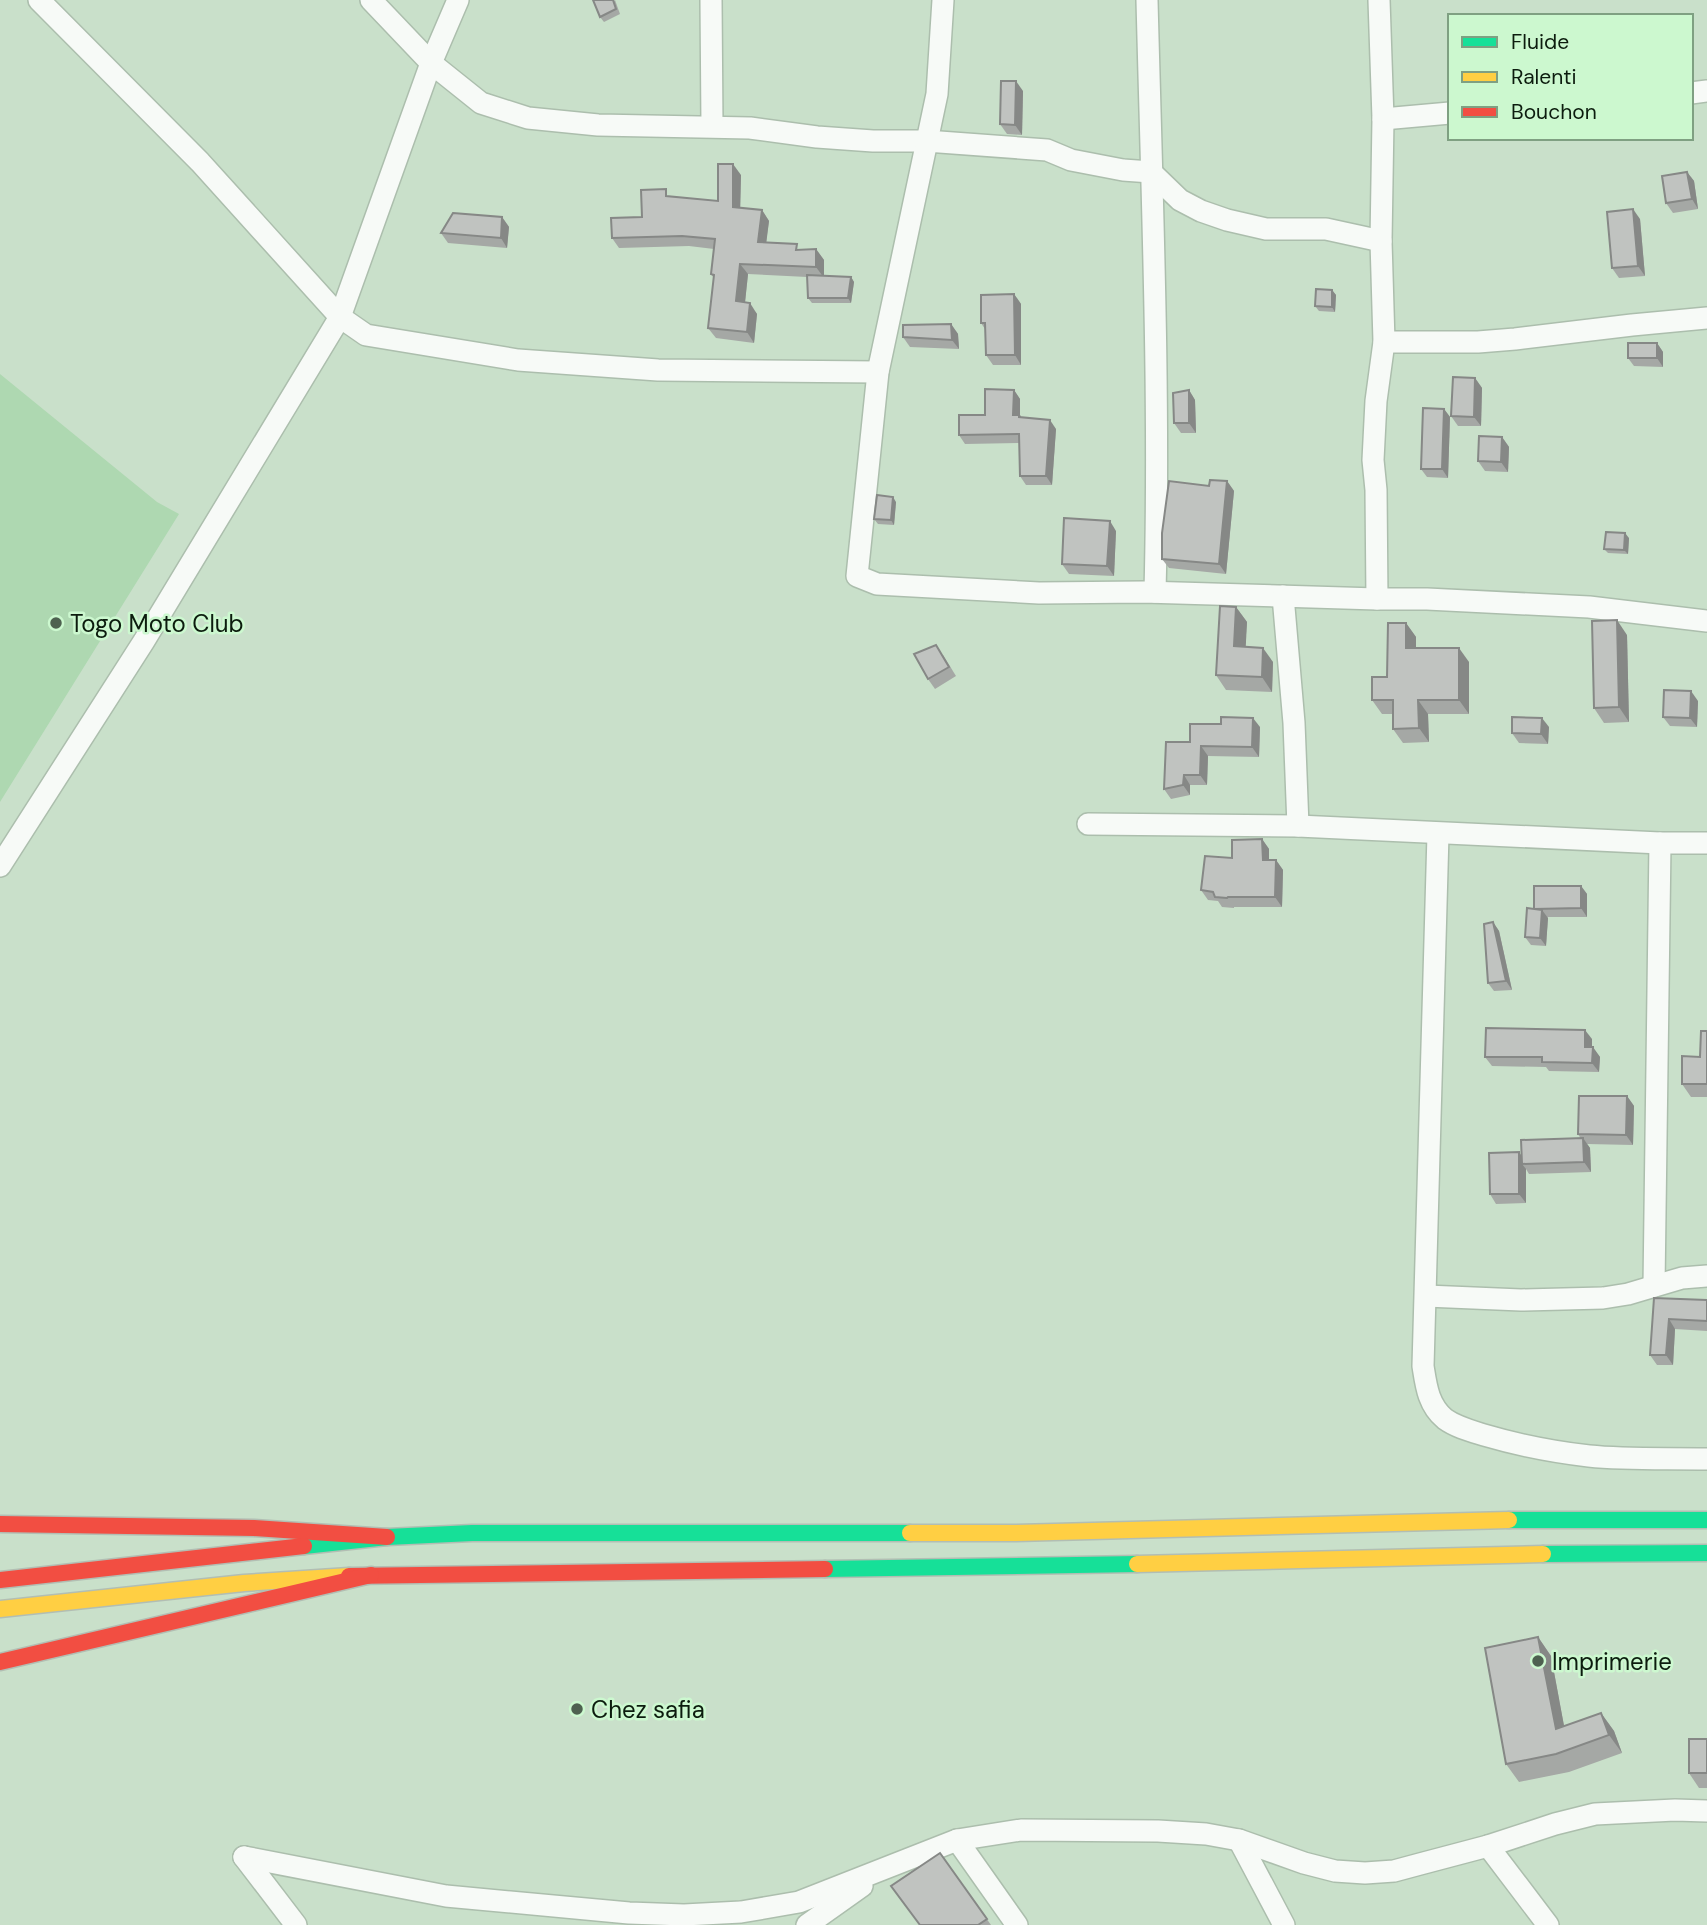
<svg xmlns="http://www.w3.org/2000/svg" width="1707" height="1925" viewBox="0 0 1707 1925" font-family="'DM Sans',sans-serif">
<rect width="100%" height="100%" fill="#c9e0ca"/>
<polygon fill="#aed8b1" points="0,374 157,502 179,514 0,802"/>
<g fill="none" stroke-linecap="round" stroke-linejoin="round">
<defs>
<g id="street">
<polyline points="39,0 200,162 340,317 366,335 518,360 658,370 878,372"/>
<polyline points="371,0 431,63 481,103 528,118 598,125 750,128 817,137 873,141 926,141 1047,150 1071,160 1123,170 1151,172 1180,200 1201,211 1227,220 1266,229 1326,229 1381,241"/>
<polyline points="711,0 712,126"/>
<polyline points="943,0 937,94 878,372 857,576 877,584 1039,593 1144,592 1377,599 1427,599 1589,607 1707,621"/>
<path d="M1147,0C1152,198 1160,395 1155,592"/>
<polyline points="1691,93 1707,91"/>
<polyline points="1383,119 1450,113"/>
<polyline points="1384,342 1478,342 1515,339 1632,325 1707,318"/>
<polyline points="1283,596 1294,723 1298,826"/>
<polyline points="1377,599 1376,490 1373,460 1376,401 1384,342 1381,241 1383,119 1379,0"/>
<polyline points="1088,824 1298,826 1660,843 1707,843"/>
<path d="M1438,834L1423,1366C1426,1385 1428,1405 1445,1419C1456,1427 1471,1431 1484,1435C1518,1445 1554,1452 1589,1456C1628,1460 1668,1458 1707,1459"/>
<polyline points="0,866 144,641 340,317 431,63 458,0"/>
<polyline points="1654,1286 1660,843"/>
<polyline points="1426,1296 1521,1300 1603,1298 1628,1294 1682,1278 1707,1276"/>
<polyline points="957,1840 1017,1925"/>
<polyline points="1239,1840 1284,1925"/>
<polyline points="1488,1846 1548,1925"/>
<polyline points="244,1857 446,1896 629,1913 684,1915 741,1912 799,1902 957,1840 1021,1830 1158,1831 1206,1834 1239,1840 1304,1863 1335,1871 1365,1873 1394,1871 1420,1864 1488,1846 1555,1824 1595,1814 1675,1810 1707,1811"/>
<polyline points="244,1857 296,1925"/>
<polyline points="807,1925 862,1886"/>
</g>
<g id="fast">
<polyline points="1509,1520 1707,1520"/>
<polyline points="304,1546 387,1537 472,1533 910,1533"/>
<polyline points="1543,1554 1707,1553"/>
<polyline points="825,1569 1137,1564"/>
</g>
<g id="slow">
<polyline points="910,1533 1014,1533 1509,1520"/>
<polyline points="1137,1564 1543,1554"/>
<polyline points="0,1609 244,1583 349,1576"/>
</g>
<g id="jam">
<polyline points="0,1524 254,1528 387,1537"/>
<polyline points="349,1576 825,1569"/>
<polyline points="0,1580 304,1546"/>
<polyline points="0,1662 371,1575"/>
</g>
</defs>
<use href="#street" stroke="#acbead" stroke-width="24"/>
<use href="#fast" stroke="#b2beb3" stroke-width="19"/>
<use href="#slow" stroke="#b2beb3" stroke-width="19"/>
<use href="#jam" stroke="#b2beb3" stroke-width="19"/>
<use href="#street" stroke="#f7faf7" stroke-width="21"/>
<use href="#fast" stroke="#16e098" stroke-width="16"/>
<use href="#slow" stroke="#ffcf43" stroke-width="16"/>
<use href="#jam" stroke="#f24e42" stroke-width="16"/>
</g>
<g fill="#a5a8a5">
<polygon points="615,0 620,14 604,22 600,17"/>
<polygon points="1023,91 1022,135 1007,134 1000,124"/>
<polygon points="1687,172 1694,181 1698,209 1673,213 1666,203"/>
<polygon points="741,175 740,208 762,210 769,221 766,242 801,250 816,249 824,260 824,276 851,277 854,282 851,303 812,303 808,298 807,277 748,274 745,302 757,314 754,343 716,338 708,328 714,278 711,274 714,249 689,246 619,248 612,238 671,197 718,201"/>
<polygon points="502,217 509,227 507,248 448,243 441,233"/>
<polygon points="1640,219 1645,276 1619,278 1612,268"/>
<polygon points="1332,290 1336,295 1335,312 1319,311 1315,306"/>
<polygon points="1014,294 1021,304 1021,365 993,365 986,355 985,329 981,323"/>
<polygon points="951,324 958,334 959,349 910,347 903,337"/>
<polygon points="1657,343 1663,352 1663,367 1634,366 1628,358"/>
<polygon points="1475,378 1482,388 1481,426 1458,426 1451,416"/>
<polygon points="1014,390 1020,399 1020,415 1021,418 1056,429 1052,485 1026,485 1020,476 1019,443 965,444 959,435 985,415"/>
<polygon points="1189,390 1195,400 1196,433 1181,433 1174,423"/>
<polygon points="1444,409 1450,417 1448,478 1427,477 1421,469"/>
<polygon points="1502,437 1509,447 1508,472 1485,471 1478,461"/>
<polygon points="1227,481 1234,491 1226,574 1169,568 1162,559 1209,486"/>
<polygon points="896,502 894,525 878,524 874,519"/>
<polygon points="1116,531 1114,576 1069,574 1062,564"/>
<polygon points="1629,538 1628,554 1608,553 1604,549"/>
<polygon points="1236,607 1247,622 1245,647 1273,662 1272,692 1226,690 1216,675"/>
<polygon points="1406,623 1416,637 1416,648 1469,662 1469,714 1428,714 1429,742 1403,743 1393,729 1393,714 1382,714 1372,700 1387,677"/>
<polygon points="1627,635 1629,722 1604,723 1594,708"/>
<polygon points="943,655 956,676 935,689 928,679"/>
<polygon points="1698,701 1697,727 1670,726 1663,717"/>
<polygon points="1260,727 1259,757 1208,756 1207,785 1190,785 1190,795 1171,799 1164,789 1190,742"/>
<polygon points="1549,727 1548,744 1519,743 1512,733"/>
<polygon points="1262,839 1269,849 1269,860 1276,860 1283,870 1282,907 1234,907 1234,908 1222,907 1218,901 1208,900 1201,890 1232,858"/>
<polygon points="1581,886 1587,894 1587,917 1547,917 1548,918 1546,946 1531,945 1525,937 1534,909"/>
<polygon points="1493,922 1499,931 1512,990 1494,991 1488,983"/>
<polygon points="1707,1031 1707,1097 1691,1097 1682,1084 1700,1057"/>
<polygon points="1592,1039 1592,1047 1600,1057 1599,1072 1549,1071 1546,1067 1492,1066 1485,1057"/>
<polygon points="1627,1096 1634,1106 1633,1145 1587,1144 1590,1148 1591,1172 1529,1174 1526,1169 1526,1203 1496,1204 1490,1194 1522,1157 1581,1139 1578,1134"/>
<polygon points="1654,1298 1707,1300 1707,1331 1675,1329 1673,1365 1657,1365 1650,1355"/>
<polygon points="1538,1637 1551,1656 1564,1726 1601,1713 1614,1731 1622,1753 1569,1772 1519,1782 1506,1764"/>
<polygon points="1707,1739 1707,1788 1699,1788 1689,1773"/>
<polygon points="940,1853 991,1925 919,1925"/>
</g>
<g fill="#868886">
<polygon points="1016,81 1023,91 1022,135 1015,125"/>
<polygon points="733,164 741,175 740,217 733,207"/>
<polygon points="1687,172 1694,181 1698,209 1692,199"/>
<polygon points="1633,209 1640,219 1645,276 1638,266"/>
<polygon points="762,210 769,221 765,253 758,242"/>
<polygon points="502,217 509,227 507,248 501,238"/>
<polygon points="816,249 824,260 824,278 816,267"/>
<polygon points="740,264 748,274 744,312 736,301"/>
<polygon points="851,277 854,282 851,303 848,298"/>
<polygon points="1332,290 1336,295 1335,312 1332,307"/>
<polygon points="1014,294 1021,304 1021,365 1015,355"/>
<polygon points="750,303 757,314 754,343 747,332"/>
<polygon points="951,324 958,334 959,349 952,340"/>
<polygon points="1657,343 1663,352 1663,367 1657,358"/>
<polygon points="1475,378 1482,388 1481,426 1474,417"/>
<polygon points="1014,390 1020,399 1020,415 1026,424 1013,415"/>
<polygon points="1189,390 1195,400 1196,433 1189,423"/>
<polygon points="1444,409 1450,417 1448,478 1442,469"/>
<polygon points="1050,420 1056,429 1052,485 1046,476"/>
<polygon points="1502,437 1509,447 1508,472 1501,462"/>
<polygon points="1227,481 1234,491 1226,574 1219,564"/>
<polygon points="893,497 896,502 894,525 891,520"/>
<polygon points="1110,521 1116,531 1114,576 1107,566"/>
<polygon points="1625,533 1629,538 1628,554 1624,550"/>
<polygon points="1236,607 1247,622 1245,661 1234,646"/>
<polygon points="1617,620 1627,635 1629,722 1619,707"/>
<polygon points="1406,623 1416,637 1416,662 1406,648"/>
<polygon points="1263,648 1273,662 1272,692 1262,677"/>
<polygon points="1459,648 1469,662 1469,714 1459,700"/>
<polygon points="1691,691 1698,701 1697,727 1690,718"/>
<polygon points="1418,700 1428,714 1429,742 1419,728"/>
<polygon points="1253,718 1260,727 1259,757 1252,747"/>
<polygon points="1542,718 1549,727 1548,744 1541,734"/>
<polygon points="1201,746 1208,756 1207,785 1200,775"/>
<polygon points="1184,775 1190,785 1190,795 1183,785"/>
<polygon points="1262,839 1269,849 1269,869 1263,860"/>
<polygon points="1276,860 1283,870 1282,907 1275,897"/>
<polygon points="1581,886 1587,894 1587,917 1581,908"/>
<polygon points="1542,910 1548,918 1546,946 1540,938"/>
<polygon points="1493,922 1499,931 1512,990 1506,981"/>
<polygon points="1585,1030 1592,1039 1592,1057 1585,1047"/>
<polygon points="1593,1047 1600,1057 1599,1072 1592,1063"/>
<polygon points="1627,1096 1634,1106 1633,1145 1626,1135"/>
<polygon points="1583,1138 1590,1148 1591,1172 1584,1162"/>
<polygon points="1519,1152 1526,1162 1522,1164 1526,1169 1526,1203 1519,1194"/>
<polygon points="1669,1319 1675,1329 1673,1365 1666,1355"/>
<polygon points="1538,1637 1551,1656 1568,1747 1556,1729"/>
<polygon points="1601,1713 1614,1731 1622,1753 1609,1735"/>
</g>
<g fill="#c0c3c0" stroke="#868886" stroke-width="2">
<polygon points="593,0 613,0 616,9 600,17"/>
<polygon points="1001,81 1016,81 1015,125 1000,124"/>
<polygon points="718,164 733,164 733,207 762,210 758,242 797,244 796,250 816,249 816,267 740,264 736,301 750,303 747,332 708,328 714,275 711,274 715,239 682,236 612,238 611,218 642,217 641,190 666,189 666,196 718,201"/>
<polygon points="1687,172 1692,199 1666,203 1662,176"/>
<polygon points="1633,209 1638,266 1612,268 1607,212"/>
<polygon points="453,213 502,217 501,238 441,233"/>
<polygon points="807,275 851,277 848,298 808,298"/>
<polygon points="1316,289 1332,290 1332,307 1315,306"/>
<polygon points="1014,294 1015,355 986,355 985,323 981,323 981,295"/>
<polygon points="951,324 952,340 903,337 903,325"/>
<rect x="1628" y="343" width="29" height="15"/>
<polygon points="1453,377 1475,378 1474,417 1451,416"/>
<polygon points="985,389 1014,390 1013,415 1019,415 1019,417 1050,420 1046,476 1020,476 1019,434 959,435 959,415 985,415"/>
<polygon points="1189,390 1189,423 1174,423 1173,393"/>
<polygon points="1423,408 1444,409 1442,469 1421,469"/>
<polygon points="1479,436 1502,437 1501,462 1478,461"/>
<polygon points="1210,480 1227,481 1219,564 1162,559 1162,533 1169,481 1209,486"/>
<polygon points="877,495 893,497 891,520 874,519"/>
<polygon points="1064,518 1110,521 1107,566 1062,564"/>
<polygon points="1606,532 1625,533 1624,550 1604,549"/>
<polygon points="1220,606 1236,607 1234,646 1263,648 1262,677 1216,675"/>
<polygon points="1617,620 1619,707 1594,708 1592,621"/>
<polygon points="1388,623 1406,623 1406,648 1459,648 1459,700 1418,700 1419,728 1393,729 1393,700 1372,700 1372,677 1387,677"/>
<polygon points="936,645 949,667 928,679 914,654"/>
<polygon points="1664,690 1691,691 1690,718 1663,717"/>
<polygon points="1221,717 1253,718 1252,747 1201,746 1200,775 1184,775 1183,785 1164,789 1166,742 1190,742 1190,724 1221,724"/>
<polygon points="1512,717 1542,718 1541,734 1512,733"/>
<polygon points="1262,839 1263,860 1276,860 1275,897 1228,897 1227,898 1215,897 1213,892 1201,890 1205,856 1232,858 1232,840"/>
<polygon points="1534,886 1581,886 1581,908 1534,909"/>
<polygon points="1527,908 1542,910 1540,938 1525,937"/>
<polygon points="1493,922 1506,981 1488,983 1484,924"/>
<polygon points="1486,1028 1585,1030 1585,1047 1593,1047 1592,1063 1542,1062 1542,1057 1485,1057"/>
<polygon points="1701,1031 1707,1031 1707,1084 1682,1084 1682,1056 1700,1057"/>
<polygon points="1579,1096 1627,1096 1626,1135 1578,1134"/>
<polygon points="1583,1138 1584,1162 1522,1164 1521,1140"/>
<polygon points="1519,1152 1519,1194 1490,1194 1489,1153"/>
<polygon points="1654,1298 1707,1300 1707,1321 1669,1319 1666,1355 1650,1355"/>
<polygon points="1538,1637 1556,1729 1601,1713 1609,1735 1556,1754 1506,1764 1485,1648"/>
<rect x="1689" y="1739" width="18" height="34"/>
<polygon points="940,1853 987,1919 978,1925 920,1925 891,1886"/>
</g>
<g fill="#4e6150" stroke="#ccf8cf" stroke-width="2.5">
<circle cx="56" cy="623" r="7"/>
<circle cx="1538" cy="1661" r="7"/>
<circle cx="577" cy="1709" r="7"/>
</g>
<g text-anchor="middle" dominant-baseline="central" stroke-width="5" stroke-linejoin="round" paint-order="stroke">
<g font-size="24" fill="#0c1c0e" stroke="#ccf8cf" text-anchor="start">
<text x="70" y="623">Togo Moto Club</text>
<text x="1552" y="1661">Imprimerie</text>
<text x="591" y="1709">Chez safia</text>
</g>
</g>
<rect x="1448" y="14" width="245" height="126" fill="#ccf8cf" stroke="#7fa082" stroke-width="2"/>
<rect x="1462" y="37" width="35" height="10" fill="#16e098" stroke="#7fa082" stroke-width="2"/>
<text x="1511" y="49" font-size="21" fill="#0c1c0e">Fluide</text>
<rect x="1462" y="72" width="35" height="10" fill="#ffcf43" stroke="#7fa082" stroke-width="2"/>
<text x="1511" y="84" font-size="21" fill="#0c1c0e">Ralenti</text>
<rect x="1462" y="107" width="35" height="10" fill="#f24e42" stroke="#7fa082" stroke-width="2"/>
<text x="1511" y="119" font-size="21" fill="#0c1c0e">Bouchon</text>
</svg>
